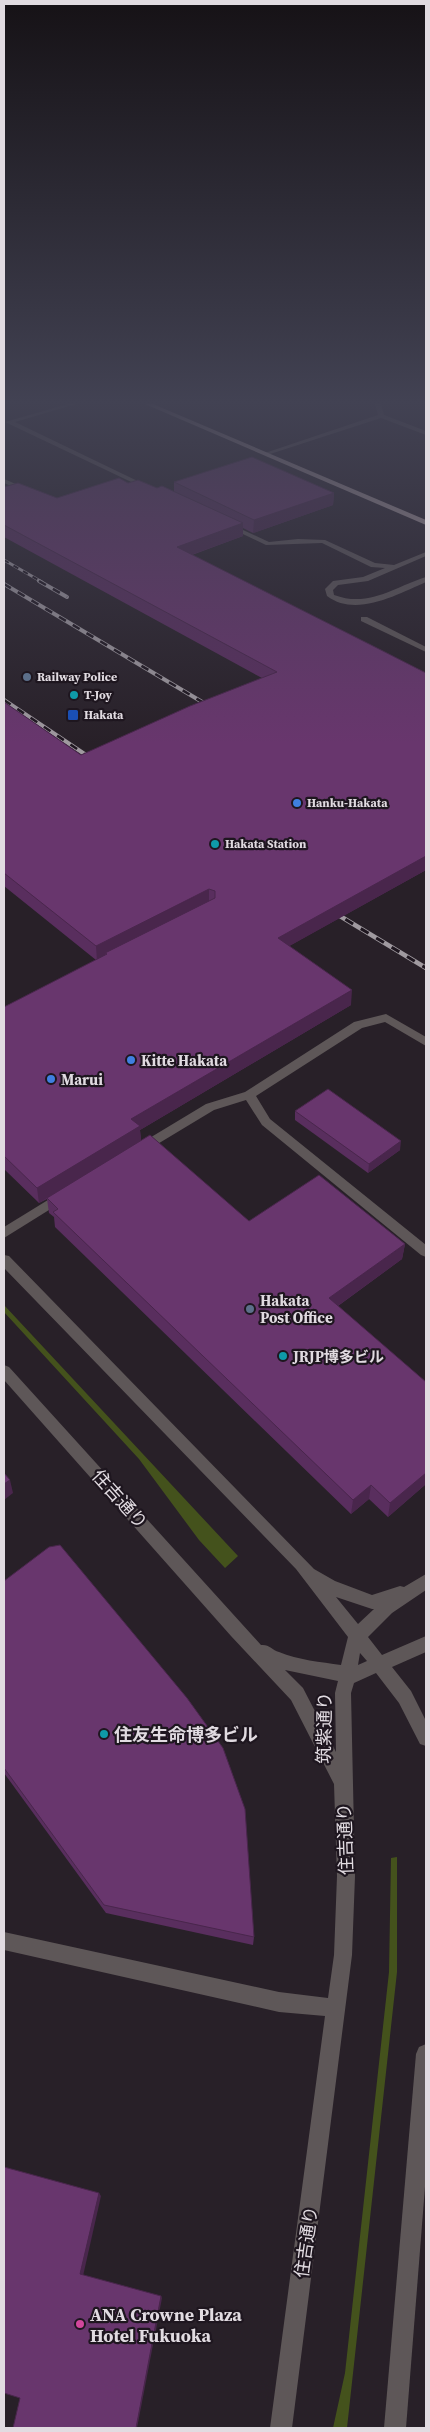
<svg xmlns="http://www.w3.org/2000/svg" width="430" height="2432" viewBox="0 0 430 2432" font-family="'Source Serif 4','Noto Sans JP',serif">
<rect width="100%" height="100%" fill="#282028"/>
<g fill="#44521c">
<polygon points="4,1305 238,1556 225,1568 199,1540 139,1459 4,1312"/>
<polygon points="397,1857 397,1972 347,2428 333,2428 345,2373 389,1972 391,1858"/>
</g>
<g fill="none" stroke-linecap="round" stroke-linejoin="round">
<g fill="#5e5758" fill-rule="evenodd">
<polygon points="68,404 76,404 15,422 150,487 150,489 146,489 5,422"/>
<polygon points="375,404 381,404 384,415 426,431 426,435 381,418 267,455 262,454 378,415"/>
<polygon points="4,479 30,490 31,491 26,492 4,483"/>
<path d="M226,524H230L269,542L298,539L325,540L375,563L394,565L426,552V556L368,581L338,585L333,590L334,595C369,608 394,587 426,577V582C398,594 356,618 327,596L325,589L333,581L363,577L385,568L371,567L322,543L266,545L226,526Z"/>
<polygon points="361,617 367,617 426,647 426,652 361,621"/>
<polygon points="386,1014 426,1037 426,1046 385,1022 362,1028 256,1096 270,1119 426,1245 426,1257 421,1255 262,1125 246,1100 214,1110 146,1151 142,1152 136,1148 138,1145 206,1104 245,1092 354,1022"/>
<polygon points="61,1192 65,1194 67,1197 65,1200 4,1238 4,1227"/>
<path d="M4,1255L9,1256L314,1569L335,1581L372,1595L400,1586L404,1587L426,1574V1590L392,1613L368,1637L382,1655L426,1636V1652L392,1667L411,1691L426,1721V1746L420,1744L399,1703L376,1673L354,1683L351,1693L355,1876L352,1955L292,2428H270L325,2016L279,2012L4,1950V1932L279,1992L328,1998L334,1955L337,1876L334,1784L291,1700L231,1636L4,1380V1365L9,1367L261,1645C269,1644 272,1650 279,1652C298,1660 321,1662 341,1665L348,1637L296,1569L4,1268ZM336,1597L372,1609H374L358,1624ZM360,1653L367,1661L358,1665ZM285,1670L338,1681L335,1693L336,1752L303,1688Z"/>
<polygon points="426,2044 426,2174 406,2428 384,2428 416,2054 419,2047"/>
</g>
<polygon fill="#b0a0a1" fill-rule="evenodd" points="145,404 153,404 426,520 426,525"/>
<defs>
<polyline id="rail-far2" points="4,560 42,582"/>
<g id="rail-far1">
<polyline points="39,581 67,597"/>
<polyline points="4,584 214,709"/>
<polyline points="4,700 95,761"/>
</g>
<polyline id="rail" points="330,910 426,968"/>
</defs>
<use href="#rail-far2" stroke="#a09aa0" stroke-width="3"/>
<use href="#rail-far1" stroke="#a09aa0" stroke-width="4"/>
<use href="#rail" stroke="#a09aa0" stroke-width="4.5"/>
<use href="#rail-far2" stroke="#1e161f" stroke-width="2" stroke-dasharray="5.5" stroke-linecap="butt"/>
<use href="#rail-far1" stroke="#1e161f" stroke-width="2.5" stroke-dasharray="8" stroke-linecap="butt"/>
<use href="#rail" stroke="#1e161f" stroke-width="3" stroke-dasharray="9" stroke-linecap="butt"/>
</g>
<g fill="#592e5e">
<polygon points="174,482 334,493 333,505 253,533 243,528 243,536 192,555 426,673 426,870 289,946 351,1005 140,1130 141,1141 249,1221 405,1244 402,1259 338,1306 426,1382 426,1484 388,1517 369,1499 351,1514 55,1227 54,1217 49,1213 47,1199 39,1203 4,1169 4,1007 96,960 4,886 4,702 81,755 262,678 4,537 4,487 57,498 128,483 174,492"/>
<polygon points="295,1111 400,1150 368,1173 295,1120"/>
<polygon points="4,1581 254,1937 253,1945 106,1913 4,1773"/>
</g>
<g fill="#49264c">
<polygon points="334,493 333,505 253,533 254,520"/>
<polygon points="243,523 243,536 177,560 177,547"/>
<polygon points="426,856 426,870 277,953 278,938"/>
<polygon points="209,889 209,904 107,954 105,953 105,957 97,961 96,946"/>
<polygon points="352,990 351,1005 140,1130 141,1141 39,1203 37,1188 131,1119"/>
<polygon points="401,1141 400,1150 368,1173 369,1164"/>
<polygon points="405,1244 402,1259 328,1313 329,1298"/>
<polygon points="426,1473 426,1484 388,1517 390,1503"/>
<polygon points="10,1480 13,1493 4,1500 4,1484"/>
<polygon points="371,1485 369,1499 351,1514 353,1500"/>
<polygon points="99,2193 101,2196 83,2276 80,2274"/>
<polygon points="161,2296 162,2298 137,2428 136,2428"/>
</g>
<g fill="#68366d" stroke="#49264c">
<polygon points="252,457 334,493 254,520 174,482"/>
<polygon points="119,478 128,483 138,480 157,488 162,486 243,523 177,547 379,649 426,673 426,856 278,938 352,990 131,1119 140,1126 37,1188 4,1156 4,1007 107,954 105,953 215,898 215,891 209,889 96,946 4,873 4,702 81,755 190,706 277,672 4,525 4,487 18,483 57,498"/>
<polygon points="328,1089 401,1141 369,1164 295,1111"/>
<polygon points="150,1135 249,1221 319,1175 405,1244 329,1298 426,1382 426,1473 390,1503 371,1485 353,1500 53,1212 58,1209 47,1198"/>
<polygon points="4,1473 10,1480 4,1484"/>
<polygon points="60,1545 187,1698 223,1748 245,1809 254,1937 104,1905 4,1768 4,1581 49,1547"/>
<polygon points="4,2167 99,2193 80,2274 161,2296 136,2428 13,2428 20,2398 4,2393"/>
</g>
<linearGradient id="sky" x2="0" y2="1"><stop stop-color="#161216"/><stop offset="0.54" stop-color="#424253"/><stop offset="1" stop-color="#424253" stop-opacity="0"/></linearGradient>
<rect width="430" height="744" fill="url(#sky)"/>
<g fill="#5c6f8a" stroke="#1e161f" stroke-width="2">
<circle cx="27" cy="677" r="5"/>
<circle cx="250" cy="1309" r="5"/>
</g>
<g fill="#0f9aa8" stroke="#1e161f" stroke-width="2">
<circle cx="74" cy="695" r="5"/>
<circle cx="215" cy="844" r="5"/>
<circle cx="283" cy="1356" r="5"/>
<circle cx="104" cy="1734" r="5"/>
</g>
<rect fill="#1a4fb4" stroke="#1e161f" stroke-width="2" x="67" y="709" width="12" height="12" rx="2.5"/>
<g fill="#3f7fe0" stroke="#1e161f" stroke-width="2">
<circle cx="297" cy="803" r="5"/>
<circle cx="131" cy="1060" r="5"/>
<circle cx="51" cy="1079" r="5"/>
</g>
<circle fill="#d1479c" stroke="#1e161f" stroke-width="2" cx="80" cy="2324" r="5"/>
<g text-anchor="middle" dominant-baseline="central" stroke-width="4.5" stroke-linejoin="round" paint-order="stroke">
<g font-size="12" font-weight="bold" fill="#e1dbe1" stroke="#1e161f" text-anchor="start">
<text x="37" y="677">Railway Police</text>
<text x="84" y="695">T-Joy</text>
<text x="84" y="715">Hakata</text>
<text x="307" y="803">Hanku-Hakata</text>
<text x="225" y="844">Hakata Station</text>
</g>
<g font-size="15" font-weight="bold" fill="#e1dbe1" stroke="#1e161f" text-anchor="start">
<text x="141" y="1060">Kitte Hakata</text>
<text x="61" y="1079">Marui</text>
<text x="260" y="1300">Hakata<tspan x="260" dy="17">Post Office</tspan></text>
<text x="293" y="1356">JRJP博多ビル</text>
</g>
<g font-size="18" fill="#e1dbe1" stroke="#1e161f">
<text transform="translate(120 1499) rotate(48)">住吉通り</text>
<text transform="translate(324 1728) rotate(-89)">筑紫通り</text>
<text transform="translate(345 1839) rotate(-92)">住吉通り</text>
<text transform="translate(306 2242) rotate(-82)">住吉通り</text>
</g>
<g font-size="18" font-weight="bold" fill="#e1dbe1" stroke="#1e161f" text-anchor="start">
<text x="114" y="1734">住友生命博多ビル</text>
<text x="90" y="2314">ANA Crowne Plaza<tspan x="90" dy="21">Hotel Fukuoka</tspan></text>
</g>
</g>
<rect width="430" height="2432" fill="none" stroke="#e1dbe1" stroke-width="10"/>
</svg>
